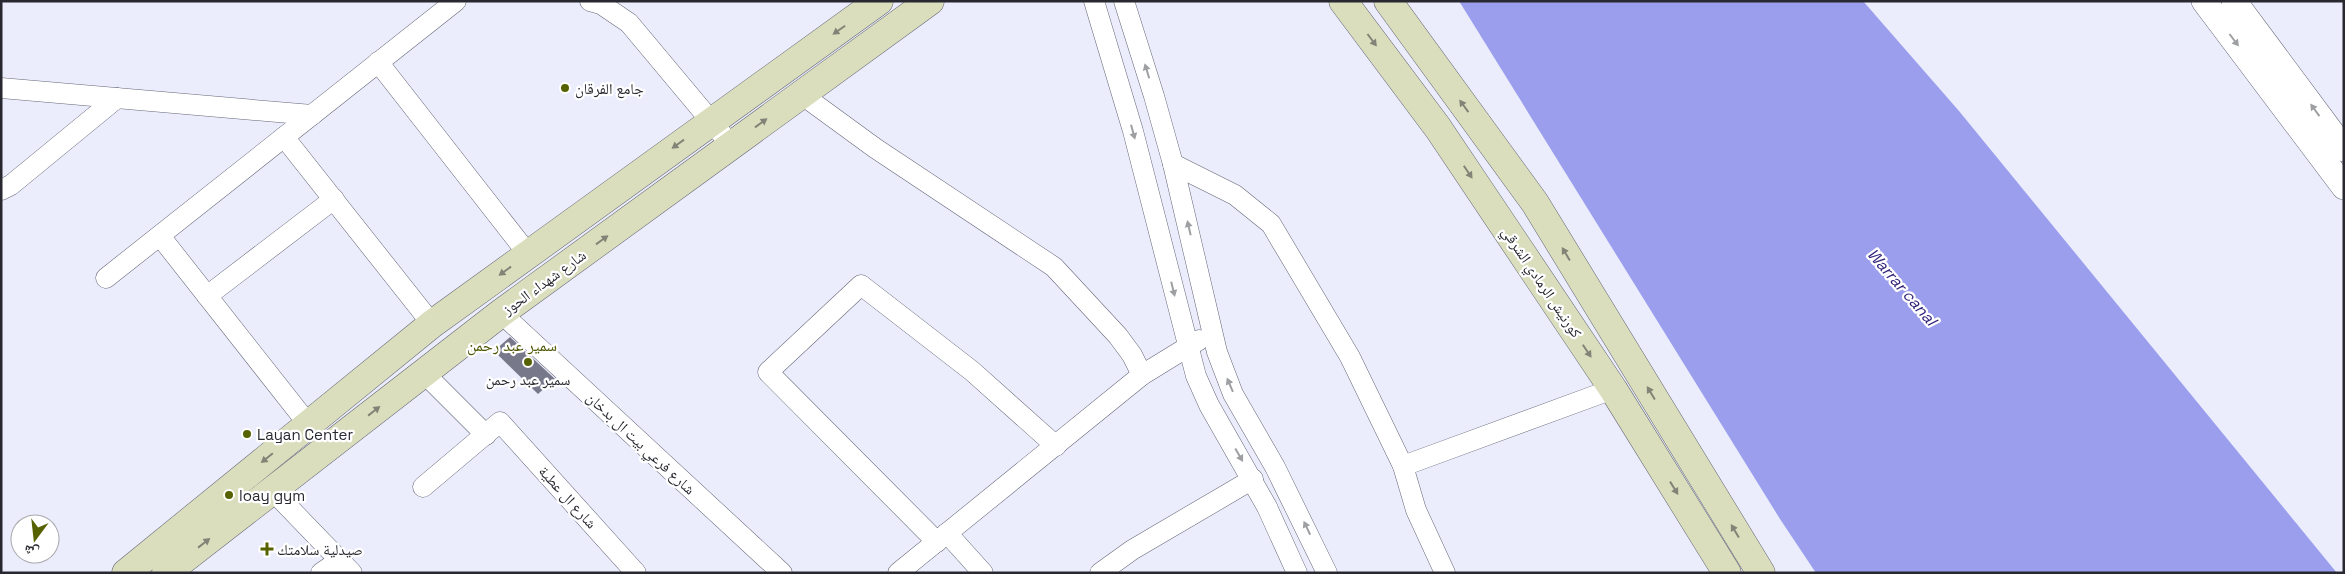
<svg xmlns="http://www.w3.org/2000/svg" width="2345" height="574" viewBox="0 0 2345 574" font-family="'Space Grotesk','Noto Naskh Arabic',sans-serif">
<rect width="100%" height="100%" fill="#ebedfd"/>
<polygon fill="#9a9eed" points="1459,1 1863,1 1959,111 2337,573 1816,573 1780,519"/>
<polygon fill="#77788a" points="510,337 555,379 538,394 494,351"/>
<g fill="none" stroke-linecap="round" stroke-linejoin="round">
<defs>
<g id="minor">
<polyline points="590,1 601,4 629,23 731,145"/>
<polyline points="1094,1 1133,131 1196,376 1209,405 1267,507 1297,573"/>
<polyline points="1124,1 1154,96 1173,164 1217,352 1233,394 1275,467 1327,573"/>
<polyline points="378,62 528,254"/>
<polyline points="1,88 312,115"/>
<polyline points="801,94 875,148 1054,267 1118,336 1132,355 1142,375"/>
<polyline points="284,137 432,324"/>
<polyline points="1173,164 1235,195 1271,224 1350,357 1403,466 1416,510 1445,573"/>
<polyline points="1,190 11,185 117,98"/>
<polyline points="160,236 308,424"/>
<polyline points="106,278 456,1"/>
<polyline points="207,296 334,199"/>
<polyline points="501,313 782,573"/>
<polyline points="423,372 486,435"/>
<polyline points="1403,466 1613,389"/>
<polyline points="423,487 500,422 636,573"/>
<polyline points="272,490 352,573"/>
<polyline points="947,533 983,573"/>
<polyline points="937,542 768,372 861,285 972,371 1056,446"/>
<polyline points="321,573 340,560"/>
<polyline points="898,573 1142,375 1199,340"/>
<polyline points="1100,573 1132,550 1253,479"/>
</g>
<g id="tertiary">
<polyline points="2204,1 2344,187"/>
<polyline points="2234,1 2344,149"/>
</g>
<g id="secondary">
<polyline points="1343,1 1438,128 1613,389 1727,573"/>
<polyline points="1388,1 1535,203 1761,573"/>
<polyline points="126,573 432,324 879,1"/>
<polyline points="166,573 501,313 930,1"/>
</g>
</defs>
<use href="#minor" stroke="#656777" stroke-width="21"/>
<use href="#tertiary" stroke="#656777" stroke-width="26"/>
<use href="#secondary" stroke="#656777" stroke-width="29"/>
<use href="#minor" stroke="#fff" stroke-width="20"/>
<use href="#tertiary" stroke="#fff" stroke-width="25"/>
<use href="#secondary" stroke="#dadebc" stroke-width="28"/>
</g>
<defs><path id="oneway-solid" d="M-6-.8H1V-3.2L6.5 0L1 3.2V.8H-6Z" transform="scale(1.25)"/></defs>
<g fill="#818476">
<use href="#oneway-solid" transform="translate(839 30) rotate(145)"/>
<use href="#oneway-solid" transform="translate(1372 40) rotate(53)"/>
<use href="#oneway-solid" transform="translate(1464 106) rotate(-126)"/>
<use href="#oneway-solid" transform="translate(761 123) rotate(-36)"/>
<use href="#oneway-solid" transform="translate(678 144) rotate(144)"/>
<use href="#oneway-solid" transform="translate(1468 172) rotate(56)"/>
<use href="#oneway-solid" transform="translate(602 240) rotate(-36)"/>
<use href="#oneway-solid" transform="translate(1566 254) rotate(-121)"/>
<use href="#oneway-solid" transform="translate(505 271) rotate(144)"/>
<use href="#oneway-solid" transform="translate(1587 351) rotate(56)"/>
<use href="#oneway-solid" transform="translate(1651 393) rotate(-121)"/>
<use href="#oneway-solid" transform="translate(374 411) rotate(-38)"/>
<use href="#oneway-solid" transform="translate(267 458) rotate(141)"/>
<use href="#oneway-solid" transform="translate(1674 488) rotate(58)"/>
<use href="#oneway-solid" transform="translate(1735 531) rotate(-121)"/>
<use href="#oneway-solid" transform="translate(204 543) rotate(-38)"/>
</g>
<g fill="#9e9fa2">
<use href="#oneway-solid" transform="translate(2234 40) rotate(53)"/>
<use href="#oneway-solid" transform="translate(1147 71) rotate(-107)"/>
<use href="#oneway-solid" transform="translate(2315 110) rotate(-126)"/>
<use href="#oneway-solid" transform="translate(1133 132) rotate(75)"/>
<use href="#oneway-solid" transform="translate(1189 228) rotate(-103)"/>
<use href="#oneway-solid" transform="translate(1173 289) rotate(76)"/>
<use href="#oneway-solid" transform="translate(1230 385) rotate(-113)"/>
<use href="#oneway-solid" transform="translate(1239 455) rotate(60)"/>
<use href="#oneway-solid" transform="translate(1307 528) rotate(-115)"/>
</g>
<g fill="#566100" stroke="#fff" stroke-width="2">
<circle cx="565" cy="88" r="5"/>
<circle cx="528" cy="362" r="5"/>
<circle cx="247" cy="434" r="5"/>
<circle cx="229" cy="495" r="5"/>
<path d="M264.5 541.5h5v5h5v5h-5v5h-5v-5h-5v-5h5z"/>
</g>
<g text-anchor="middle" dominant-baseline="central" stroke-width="4.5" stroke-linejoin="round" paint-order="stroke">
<g font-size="15" fill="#282930" stroke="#fff" text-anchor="start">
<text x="575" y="88">جامع الفرقان</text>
<text x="528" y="379" text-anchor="middle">سمير عبد رحمن</text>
<text x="257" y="434">Layan Center</text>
<text x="239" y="495">loay gym</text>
<text x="277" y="549">صيدلية سلامتك</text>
</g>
<g font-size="15" fill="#282930" stroke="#fff">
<text transform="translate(544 282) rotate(-36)">شارع شهداء الحوز</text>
<text transform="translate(1542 282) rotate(56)">كورنيش الرمادي الشرقي</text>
<text transform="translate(641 443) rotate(43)">شارع فرعي بيت ال بدخان</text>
<text transform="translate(568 497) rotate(48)">شارع ال عطية</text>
</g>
<g font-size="16" font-style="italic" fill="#2c1f78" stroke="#fff">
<text transform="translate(1902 287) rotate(49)">Warrar canal</text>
</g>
<g font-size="16" fill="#4c5500" stroke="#fff">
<text x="512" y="345">سمير عبد رحمن</text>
</g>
</g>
<rect width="2345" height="574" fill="none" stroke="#282930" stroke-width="5"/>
<g transform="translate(35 539) rotate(195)"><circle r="24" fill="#ffffff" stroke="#a9a9ac"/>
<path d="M0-4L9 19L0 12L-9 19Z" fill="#566100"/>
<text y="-8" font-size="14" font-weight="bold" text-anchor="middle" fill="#282930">ش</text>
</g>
</svg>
